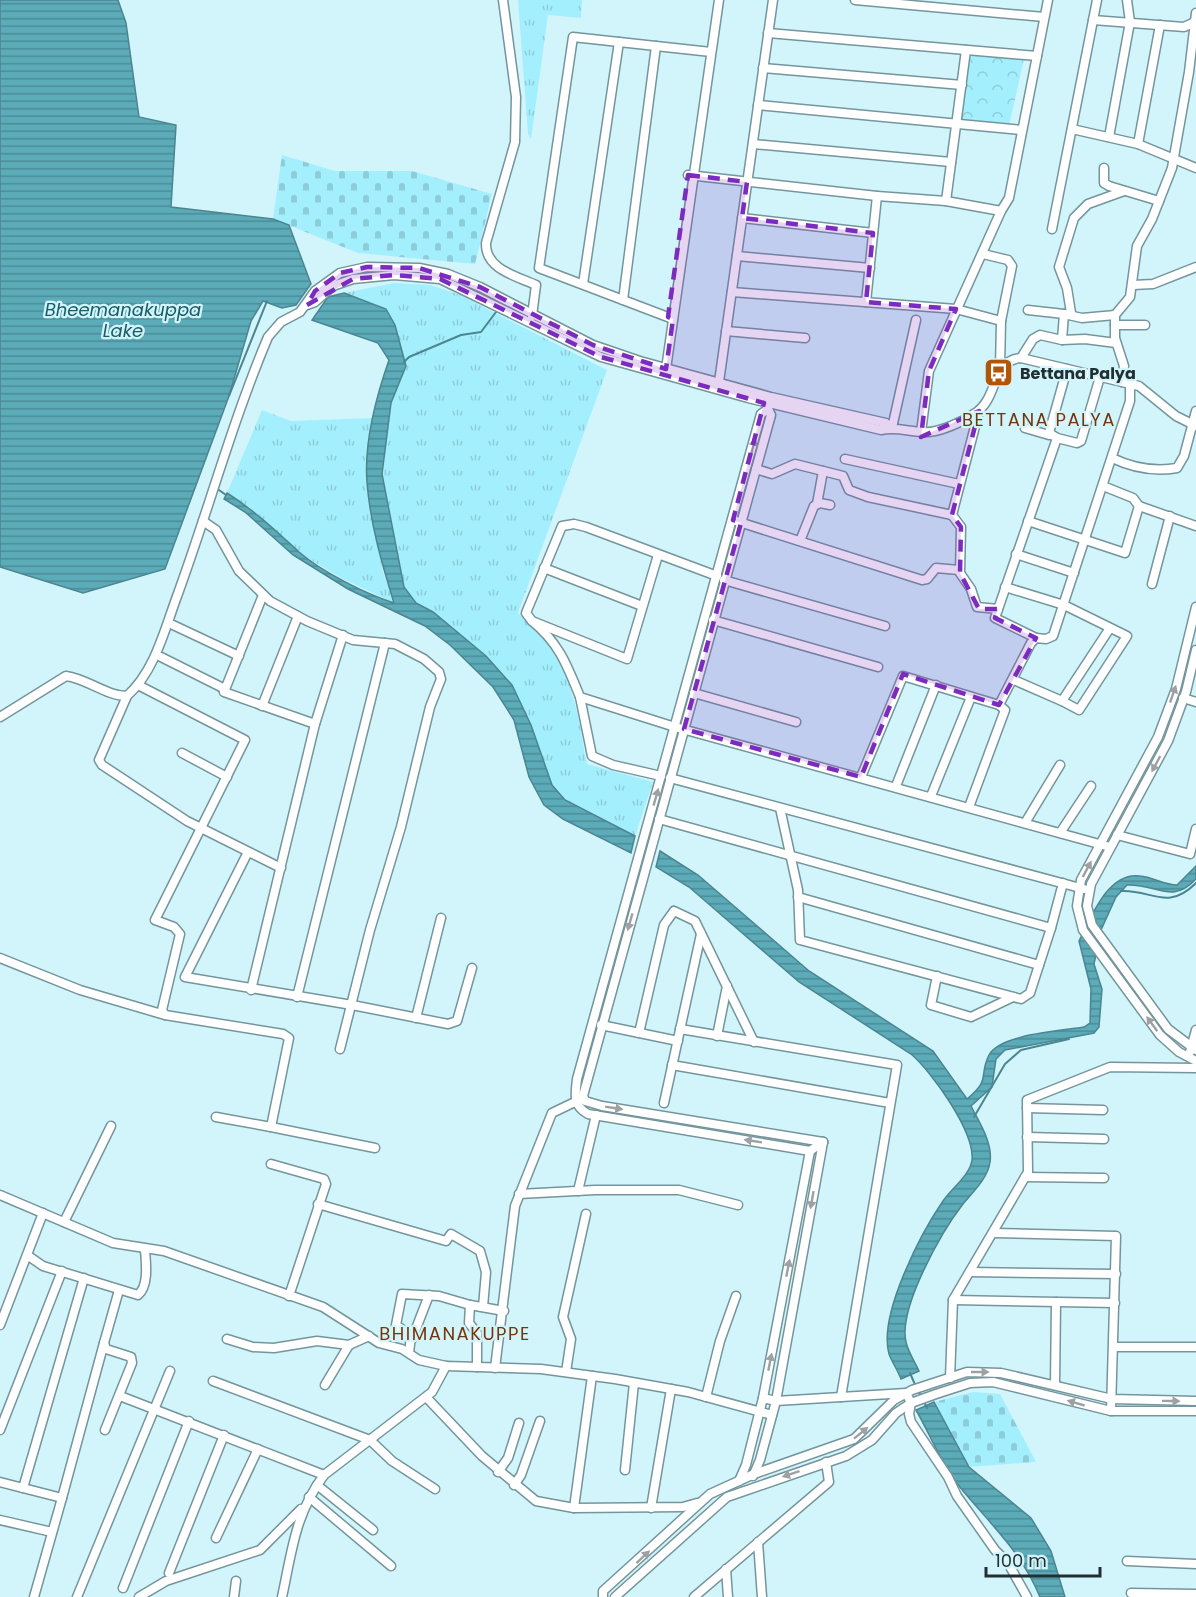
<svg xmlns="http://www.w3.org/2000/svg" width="1196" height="1597" viewBox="0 0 1196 1597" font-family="Poppins,sans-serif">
<defs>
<pattern id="grass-tufts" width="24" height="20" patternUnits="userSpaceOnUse" patternTransform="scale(1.5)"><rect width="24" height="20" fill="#a4effd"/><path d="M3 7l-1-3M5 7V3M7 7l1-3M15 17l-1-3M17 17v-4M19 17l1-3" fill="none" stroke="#8dcdd9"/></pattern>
<pattern id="cemetery-stones" width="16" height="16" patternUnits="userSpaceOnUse" patternTransform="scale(1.5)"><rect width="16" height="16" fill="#a4effd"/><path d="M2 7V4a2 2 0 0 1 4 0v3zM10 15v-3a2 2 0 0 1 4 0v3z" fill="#8dcdd9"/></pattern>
<pattern id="park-crowns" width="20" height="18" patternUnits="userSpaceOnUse" patternTransform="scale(1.5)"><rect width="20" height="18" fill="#a4effd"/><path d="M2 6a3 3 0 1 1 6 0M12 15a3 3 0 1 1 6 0" fill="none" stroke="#8dcdd9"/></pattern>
<pattern id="water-rules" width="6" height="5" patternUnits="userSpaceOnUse" patternTransform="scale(1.5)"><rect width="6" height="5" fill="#5cabb9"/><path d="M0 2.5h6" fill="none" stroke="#4c8c97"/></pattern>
</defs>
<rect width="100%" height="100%" fill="#d2f5fc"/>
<g fill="url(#grass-tufts)">
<polygon points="518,0 582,0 581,18 548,15 531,139 528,134"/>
<path d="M394,283L431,285L460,295L607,370L518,613C570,657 576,701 587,764L653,782L635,836L565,800L552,785L512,685L486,656L433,612L416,603L404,587L382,474L391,403L406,366L386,310L344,293Z"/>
<polygon points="262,410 291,421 373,418 367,481 383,572 394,603 341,578 301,554 249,507 227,493"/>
</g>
<g fill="url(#cemetery-stones)">
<polygon points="282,155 335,171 412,171 492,194 475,264 358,253 273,219"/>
<polygon points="973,1392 1000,1394 1036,1462 969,1467 934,1402"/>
</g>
<polygon fill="url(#park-crowns)" points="971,55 1024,59 1009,126 960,121"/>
<g fill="url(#water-rules)" stroke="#4b8690" stroke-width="1.5">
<polygon points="0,0 118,0 126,23 139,117 176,125 171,207 273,219 289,225 311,284 296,305 282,308 263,301 251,321 229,396 165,569 83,593 0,567"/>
<path d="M344,293L386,309L395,325L406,366L391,403L382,474L404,587L416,603L433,612L486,656L512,685L531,725L552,785L565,800L635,836L631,853L563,819L544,805L529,777L514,720L493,687L450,645L425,626L348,589L293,555L245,512L224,499L227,493C254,510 276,531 299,552C322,572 366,594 394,603C382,564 370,523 367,482C364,443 376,397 389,360L378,343L312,320L328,297Z"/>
<path d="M660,851L698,875L809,971L933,1051L967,1099C992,1078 978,1077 989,1055C1000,1034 1061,1031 1084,1027L1090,1023L1091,989L1079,941C1091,918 1108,871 1140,876C1153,877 1164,885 1177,885L1196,866V879C1172,905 1158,884 1127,885L1116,897L1101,930L1094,964L1102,989L1099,1027L1094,1033L1005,1050L996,1059L992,1087L971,1106C979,1122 993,1143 990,1162C988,1178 973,1192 963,1204C942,1231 898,1308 906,1342C908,1352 915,1362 919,1371L901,1379C898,1371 892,1362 889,1354C878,1315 921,1233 943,1201C952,1188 970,1175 972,1160C975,1132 932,1072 911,1054L799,982L689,887L656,867Z"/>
<path d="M934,1402L969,1467L1031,1518L1051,1551L1065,1597H1040C1021,1551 990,1524 959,1486C941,1464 930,1434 916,1410Z"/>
</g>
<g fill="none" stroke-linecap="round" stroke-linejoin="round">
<g stroke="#4b8690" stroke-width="2">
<polyline points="404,362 409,357 461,335 481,332 496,312"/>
<polyline points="229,396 267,301"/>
<polyline points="219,490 226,495"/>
<path d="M1121,891C1151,889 1167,912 1196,883"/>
<polyline points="974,1117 1005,1064 1021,1050 1069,1039"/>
<polyline points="910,1373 916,1387"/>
<polyline points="919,1392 927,1408"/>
</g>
<defs>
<g id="minor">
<path d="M503,0L516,97L515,142L486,243C485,269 516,276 536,285L532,316"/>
<polyline points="855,0 1044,17"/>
<polyline points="1093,20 1184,27 1195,22"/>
<polyline points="768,33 1037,56"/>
<polyline points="763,68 962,85"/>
<polyline points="758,105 1022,130"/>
<polyline points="1072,129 1138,144 1196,168"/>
<polyline points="1109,137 1130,22 1127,0"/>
<polyline points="753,144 951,162"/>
<polyline points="1138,144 1160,25"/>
<polyline points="1104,168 1104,183 1109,186 1159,201"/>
<polyline points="688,175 877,196 946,201 1001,211"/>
<polyline points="946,201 966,50"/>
<polyline points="742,218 873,233"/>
<polyline points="1052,229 1097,0"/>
<polyline points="983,254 1008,260 1012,266 1001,321 1000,368"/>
<polyline points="737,256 870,268"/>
<polyline points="583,284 619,42"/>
<polyline points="1133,285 1153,284 1196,267"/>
<polyline points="732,292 956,309 1001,321"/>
<polyline points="623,300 656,46"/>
<polyline points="866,302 877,196"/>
<path d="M307,305L315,302L333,286L353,279L394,275L440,279L601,357L748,398L881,430C895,427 907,431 922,432C938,434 964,421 977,412C998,397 992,360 1021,358L1139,386L1176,416L1196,426"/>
<polyline points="1028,310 1064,314"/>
<polyline points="1071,313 1067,288 1059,267 1074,218 1088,204 1124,191"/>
<polyline points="673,319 539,268 573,37 711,52"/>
<polyline points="1115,325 1145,325"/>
<polyline points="726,331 805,338"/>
<polyline points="1062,340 1085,339 1116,343"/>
<polyline points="1021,358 1033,339 1040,335 1062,340 1064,314 1082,318 1115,315"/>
<polyline points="666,369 719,0"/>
<polyline points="719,382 773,0"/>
<polyline points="1122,382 1124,366 1115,338 1115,315 1130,297 1137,246 1152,219 1172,168 1189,72 1196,13"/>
<polyline points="769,404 768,409 771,415 583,1096 585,1101 602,1106 823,1142"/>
<path d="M768,409L761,414L577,1079C575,1095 573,1106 588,1114L810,1151L823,1142"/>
<polyline points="979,411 952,515 961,527 960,573 971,589 977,607 998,609"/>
<polyline points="892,428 916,320"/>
<polyline points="1025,428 1049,435"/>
<polyline points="921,432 929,371 1001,211 1009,198 1048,0"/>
<polyline points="1057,438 1077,443 1081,441 1100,377"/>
<path d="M1112,458C1133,468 1154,472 1177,468L1184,456L1196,411"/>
<polyline points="845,459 959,484"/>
<polyline points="756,469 772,474 795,464 843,476 849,490 868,497 952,515"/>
<polyline points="1103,486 1133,498 1139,506 1196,526"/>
<polyline points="817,504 823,471"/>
<polyline points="203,521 216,530 239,571 270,601 307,621 353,640 395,644 424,659 439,672 441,679 430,707 401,827 370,930 340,1049"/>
<polyline points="736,521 922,580 927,579 936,568 959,570"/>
<polyline points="1028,521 1125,553 1139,506"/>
<polyline points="800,541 814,506 820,503 830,505"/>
<polyline points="1016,554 1074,573"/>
<polyline points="658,555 627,659 532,621 526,613 562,526 574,524 586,527 717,576"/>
<polyline points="544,568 642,606"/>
<polyline points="724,580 885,626"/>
<polyline points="1152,584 1170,516"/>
<polyline points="1005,587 1064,605 1127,636 1079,710 1062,701"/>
<polyline points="263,595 224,692 315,724"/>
<polyline points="1196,607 1176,689 1158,737 1081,880 1077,906 1083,930 1160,1035 1179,1052 1196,1061"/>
<polyline points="713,620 878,667"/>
<path d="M532,621C559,643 567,665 580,697L675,727L1110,847"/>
<polyline points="173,625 239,656"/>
<polyline points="1036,638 995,618 1057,438 1049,433 1067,369"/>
<polyline points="1196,650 1186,692 1168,741 1091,884 1087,906 1092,925 1168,1029 1196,1050"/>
<polyline points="161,657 225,689"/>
<polyline points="1014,680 1062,701 1110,628"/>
<polyline points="138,685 245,740 155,920 174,927 180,934 162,1010 165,1015 283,1034 289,1038 271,1127 216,1117"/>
<polyline points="694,693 796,722"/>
<polyline points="127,696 99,760 102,765 187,821 281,868"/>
<polyline points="580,697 592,756 613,765 661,776"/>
<polyline points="1183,698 1196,702"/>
<polyline points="262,706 298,616"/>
<path d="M0,717L66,676C88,679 106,696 127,696C154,672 164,632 176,599C208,512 232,422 268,337L281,322L300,312L315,291L340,273L367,267L419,268L448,274L480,287L593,345L640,361L771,397L886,423L892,428"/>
<polyline points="182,753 227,777"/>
<polyline points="861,777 903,676 999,705"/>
<polyline points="670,778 1084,889"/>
<polyline points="896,786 936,685"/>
<polyline points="931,796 971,697"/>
<polyline points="969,807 1005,710 999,705 1031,643 1036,638 1046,639 1053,636 1130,401 1130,384"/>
<polyline points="780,808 798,890 800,940 1021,999 1030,993 1051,928"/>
<polyline points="659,819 1051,928 1063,883"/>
<polyline points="1025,823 1060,765"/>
<polyline points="1060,833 1091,786"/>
<polyline points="1117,835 1190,854 1196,829"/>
<polyline points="248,852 185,977 352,1005 448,1024 457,1021 472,968"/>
<polyline points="798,897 1039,965"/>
<polyline points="0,958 80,990 165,1015"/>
<polyline points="937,976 931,1005 971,1017 1013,997"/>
<polyline points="251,990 315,724 343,635"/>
<polyline points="297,997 385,643"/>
<polyline points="416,1018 441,918"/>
<polyline points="601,1025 678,1041"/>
<polyline points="680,1029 897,1065 841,1397"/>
<polyline points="639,1033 664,925 674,911 695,921 754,1042"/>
<polyline points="717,1036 727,986"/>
<polyline points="1190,1052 1196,1030"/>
<polyline points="672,1065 890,1103"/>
<polyline points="664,1103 701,934"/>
<polyline points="1027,1108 1103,1110"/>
<polyline points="271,1127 375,1148"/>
<polyline points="1027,1137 1104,1139"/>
<polyline points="271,1164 324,1179 326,1184 289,1296"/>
<polyline points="1025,1177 1104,1178"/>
<polyline points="578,1191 596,1115"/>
<polyline points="519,1194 595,1190 679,1190 738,1205"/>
<polyline points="0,1195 113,1243 164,1251 323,1307 379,1343 402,1349 419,1360 446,1366 541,1369 615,1379 688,1392 772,1415"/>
<polyline points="318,1204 446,1241 451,1234 480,1251 486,1272 483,1307"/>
<polyline points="64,1222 111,1126"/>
<polyline points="993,1233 1116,1236 1111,1411"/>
<path d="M27,1255L43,1266L138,1295C149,1286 146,1263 145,1250"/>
<polyline points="970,1272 1116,1274"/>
<polyline points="953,1300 1115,1303"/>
<polyline points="470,1305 469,1323 477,1333 477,1367"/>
<polyline points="0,1325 43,1213"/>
<polyline points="227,1339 253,1347 274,1348 317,1341 349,1345 369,1336"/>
<polyline points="412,1339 429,1295"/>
<polyline points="1115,1347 1196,1347"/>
<polyline points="409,1353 411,1336 396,1325 402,1294 439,1296 470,1305 504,1311"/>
<polyline points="495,1368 515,1206 552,1113 579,1100"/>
<polyline points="566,1372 571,1339 563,1317 586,1214"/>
<polyline points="950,1378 953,1300 1028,1172 1027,1100 1110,1067 1196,1068"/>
<polyline points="213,1381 370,1440 392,1461 435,1489"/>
<polyline points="325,1385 349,1345"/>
<polyline points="1055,1385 1056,1302"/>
<polyline points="120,1396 324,1475"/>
<polyline points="426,1397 482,1456 536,1501 574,1508 683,1507 697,1503"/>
<polyline points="706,1397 720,1341 736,1296"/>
<polyline points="763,1398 776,1401 906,1393 911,1403 909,1414 911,1422 948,1477 957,1496 995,1550 1008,1563 1027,1597"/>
<polyline points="0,1430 62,1271"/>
<polyline points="105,1430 132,1363 131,1357 106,1349 104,1343 119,1290"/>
<polyline points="625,1470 634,1383"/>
<polyline points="498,1472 508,1458 519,1423"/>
<polyline points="753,1476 760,1460 776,1401 823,1142"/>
<polyline points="739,1481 746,1465 763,1398 810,1151"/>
<polyline points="0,1482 62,1498 104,1343"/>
<polyline points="317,1485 373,1530"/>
<polyline points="514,1485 521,1475 540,1421"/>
<polyline points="23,1488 84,1278"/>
<polyline points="309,1497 391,1566"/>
<polyline points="574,1508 592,1376"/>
<polyline points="651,1508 671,1389"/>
<polyline points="0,1520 52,1532"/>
<polyline points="216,1538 258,1449"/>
<polyline points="758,1542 762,1597"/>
<polyline points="1127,1561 1196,1564"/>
<polyline points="726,1569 728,1597"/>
<polyline points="169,1573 224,1435"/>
<polyline points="123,1588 189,1421"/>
<polyline points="1131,1593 1196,1594"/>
<polyline points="34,1597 62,1498"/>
<polyline points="77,1597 170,1371"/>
<polyline points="139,1597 166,1581 260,1550 301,1509"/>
<polyline points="234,1597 236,1581"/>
<path d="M282,1597C292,1551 295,1514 324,1475L432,1392L446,1366"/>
<polyline points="603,1597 603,1591 710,1494 754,1474 854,1439 894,1400 912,1390 967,1372 1001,1373 1112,1399 1196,1401"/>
<polyline points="615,1597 727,1497 846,1456 872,1440 896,1413 911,1403 936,1394 970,1383 993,1382 1111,1411 1196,1411"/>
<polyline points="694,1597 829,1482 826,1462"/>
</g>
</defs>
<use href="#minor" stroke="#74959b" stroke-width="11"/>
<use href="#minor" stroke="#fff" stroke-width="8"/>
</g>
<defs><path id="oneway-solid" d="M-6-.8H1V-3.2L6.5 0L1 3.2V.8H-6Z" transform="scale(1.5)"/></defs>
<g fill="#9ca1a3">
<use href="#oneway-solid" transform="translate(753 447) rotate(-75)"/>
<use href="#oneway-solid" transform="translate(1173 694) rotate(-71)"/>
<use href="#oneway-solid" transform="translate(1156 764) rotate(118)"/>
<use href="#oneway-solid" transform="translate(656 797) rotate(-74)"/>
<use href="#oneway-solid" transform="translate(1087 869) rotate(-62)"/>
<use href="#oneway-solid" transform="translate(630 922) rotate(106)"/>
<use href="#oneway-solid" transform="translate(1152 1024) rotate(-126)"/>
<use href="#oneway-solid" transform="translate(614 1108) rotate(9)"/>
<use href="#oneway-solid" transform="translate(753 1141) rotate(-171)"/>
<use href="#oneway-solid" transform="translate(812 1200) rotate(100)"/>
<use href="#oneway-solid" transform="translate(788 1268) rotate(-79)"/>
<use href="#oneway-solid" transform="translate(770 1362) rotate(-79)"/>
<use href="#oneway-solid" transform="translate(980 1372)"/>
<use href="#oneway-solid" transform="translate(1171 1401) rotate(1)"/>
<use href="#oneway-solid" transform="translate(1076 1403) rotate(-164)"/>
<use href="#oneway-solid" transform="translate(861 1433) rotate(-39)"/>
<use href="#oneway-solid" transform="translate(791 1474) rotate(162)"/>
<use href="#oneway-solid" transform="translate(643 1557) rotate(-43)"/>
</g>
<path fill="#7b2cbf" fill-opacity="0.2" stroke="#7b2cbf" stroke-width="4.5" stroke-dasharray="12 8" stroke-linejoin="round" d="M688,175L747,182L742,218L873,233L866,302L956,309L929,371L921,437L979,411L952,515L961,527L960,573L979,609H998L995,618L1036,638L999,705L903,674L861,777L684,729L741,523L733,520L764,403L601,357L440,279L394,275L353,279L307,305L315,291L340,273L367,267L419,268L480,287L593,345L666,369L673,319L668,317Z"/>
<defs>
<symbol id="bus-square" viewBox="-11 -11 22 22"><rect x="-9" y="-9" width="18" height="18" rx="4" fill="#b35505" stroke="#d2f5fc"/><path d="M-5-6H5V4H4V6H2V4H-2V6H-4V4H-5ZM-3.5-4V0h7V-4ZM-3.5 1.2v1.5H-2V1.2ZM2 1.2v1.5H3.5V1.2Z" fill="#fff"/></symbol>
</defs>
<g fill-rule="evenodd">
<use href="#bus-square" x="982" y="356" width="33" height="33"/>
</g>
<g text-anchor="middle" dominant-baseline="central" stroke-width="4.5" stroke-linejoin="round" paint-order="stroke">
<g font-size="16" font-weight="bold" fill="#222f32" stroke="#d2f5fc" text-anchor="start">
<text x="1020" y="373">Bettana Palya</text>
</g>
<g font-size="18" font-style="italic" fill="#195c66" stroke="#d2f5fc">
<text x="123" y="309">Bheemanakuppa<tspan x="123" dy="21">Lake</tspan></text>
</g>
<g font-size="18" letter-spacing="1.5" fill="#73360a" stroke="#d2f5fc">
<text x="1039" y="419">BETTANA PALYA</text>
<text x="455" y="1333">BHIMANAKUPPE</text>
</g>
</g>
<path d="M986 1567v9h114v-9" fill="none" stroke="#222f32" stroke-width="3"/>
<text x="995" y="1567" font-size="18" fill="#222f32" stroke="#d2f5fc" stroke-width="4.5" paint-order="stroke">100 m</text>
</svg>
